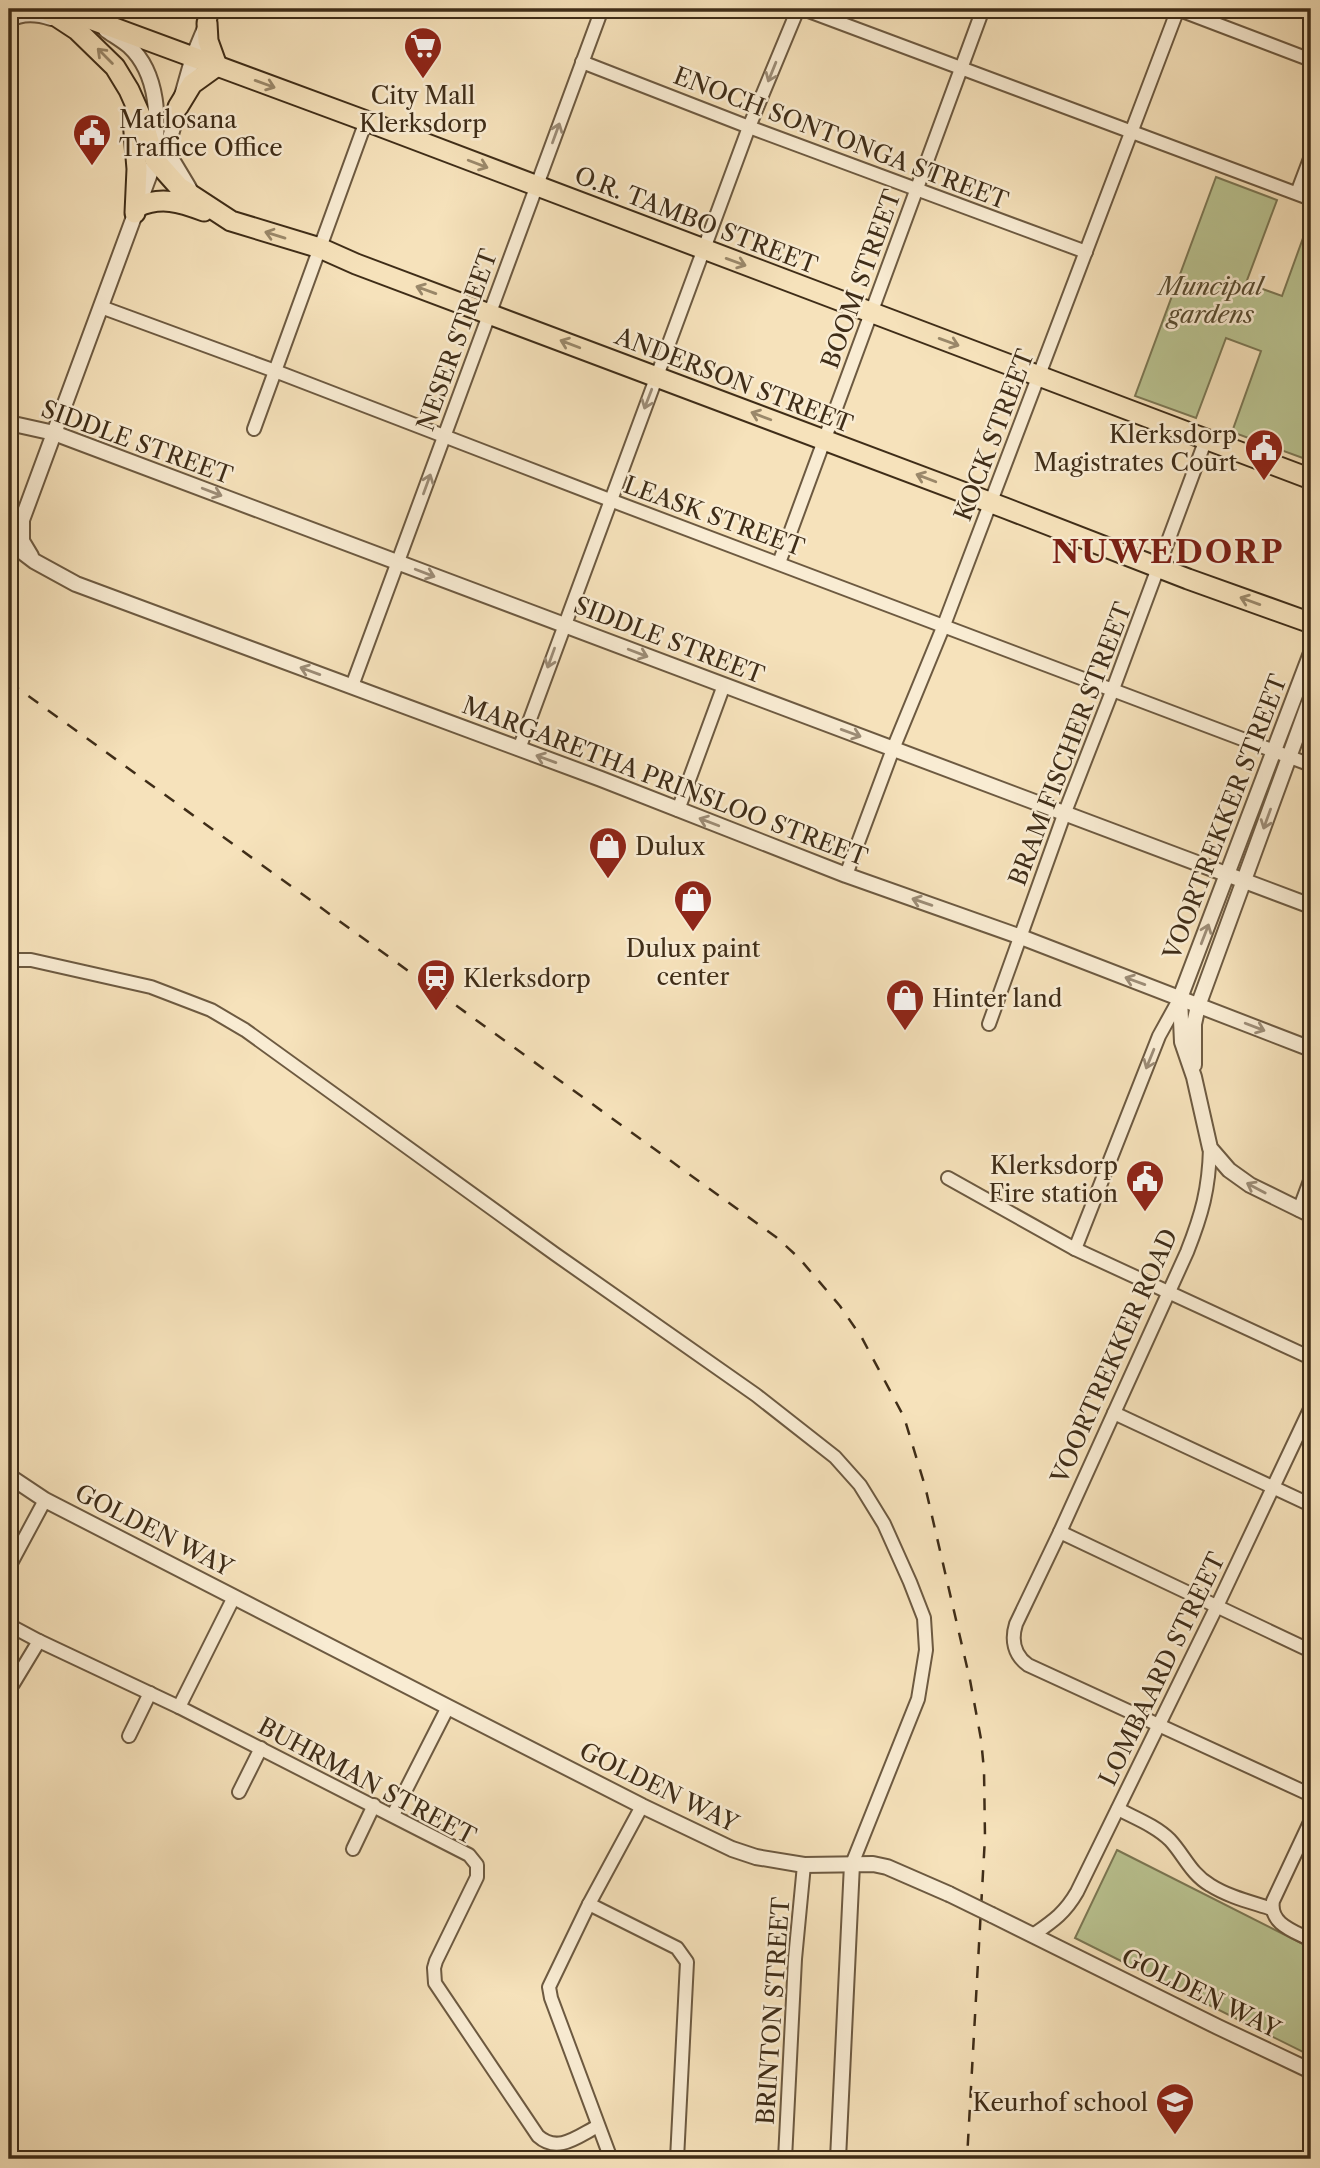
<svg xmlns="http://www.w3.org/2000/svg" width="1320" height="2168" viewBox="0 0 1320 2168" font-family="'Libre Caslon Text',serif">
<rect width="100%" height="100%" fill="#f6e2bb"/>
<filter id="stains"><feTurbulence type="fractalNoise" baseFrequency=".00286" numOctaves="4"/><feColorMatrix values="0 0 0 0 .2 0 0 0 0 .09 0 0 0 0 .02 0 0 0 .5 -.17"/></filter>
<radialGradient id="worn" r=".72"><stop offset=".6" stop-color="#630" stop-opacity="0"/><stop offset="1" stop-color="#630" stop-opacity=".3"/></radialGradient>
<g fill="#bac492" stroke="#7c7855" stroke-width="2">
<polygon points="1216,177 1277,200 1246,283 1282,296 1311,216 1311,461 1232,432 1261,351 1226,338 1196,418 1135,396"/>
<polygon points="1117,1850 1311,1948 1311,2056 1075,1938"/>
</g>
<g fill="none" stroke-linecap="round" stroke-linejoin="round">
<defs>
<g id="minor">
<polyline points="803,9 1311,199"/>
<polyline points="1177,9 1311,60"/>
<path d="M9,21C22,13 36,14 51,19"/>
<polyline points="582,62 749,127 1086,252"/>
<polyline points="1297,193 1311,156"/>
<polyline points="101,307 275,371 610,500 1311,765"/>
<polyline points="254,429 366,121"/>
<polyline points="779,563 983,9"/>
<polyline points="352,686 602,9"/>
<polyline points="519,749 749,127 798,9"/>
<polyline points="678,810 724,685"/>
<polyline points="846,875 893,749 944,625 1178,9"/>
<polyline points="9,960 31,960 151,987 211,1010 245,1030 555,1254 756,1395 835,1457 860,1485 884,1524 910,1582 924,1618 926,1650 918,1699 852,1864"/>
<polyline points="989,1024 1065,812 1113,689 1206,439"/>
<path d="M1210,1148C1209,1189 1202,1214 1187,1252L1060,1532L1016,1624C1011,1640 1014,1655 1028,1665L1311,1795"/>
<polyline points="948,1178 1075,1249 1311,1358"/>
<polyline points="1299,1210 1311,1178"/>
<polyline points="1075,1249 1159,1036 1180,998"/>
<polyline points="1114,1413 1311,1505"/>
<polyline points="1060,1532 1311,1651"/>
<polyline points="9,1567 45,1500"/>
<path d="M9,1625L39,1641L179,1707L469,1855L477,1865V1877L436,1961L434,1968L435,1983L538,2136C558,2154 578,2136 598,2126"/>
<polyline points="13,1684 39,1641"/>
<polyline points="179,1707 234,1597"/>
<polyline points="129,1736 150,1693"/>
<polyline points="239,1792 261,1748"/>
<path d="M1118,1809C1135,1818 1156,1826 1170,1840C1184,1855 1191,1874 1210,1885C1229,1897 1251,1902 1272,1909"/>
<polyline points="393,1815 448,1707"/>
<path d="M1311,1820L1273,1901C1269,1924 1294,1931 1311,1940"/>
<polyline points="353,1849 374,1805"/>
<polyline points="589,1904 677,1948 687,1962 677,2159"/>
<path d="M1033,1935C1053,1921 1065,1913 1077,1892L1217,1606L1311,1407"/>
<polyline points="611,2159 551,1998 549,1987 589,1904 642,1806"/>
<polyline points="785,2159 795,1959 804,1865"/>
</g>
<g id="tertiary">
<polyline points="189,188 171,158 170,138 193,57 213,9"/>
<polyline points="9,423 54,433 1311,906"/>
<polyline points="9,542 34,561 76,584 601,779 846,875 1021,937 1311,1049"/>
<path d="M31,556L22,541V520L155,160C158,121 160,75 129,46C122,40 113,35 106,30"/>
<polyline points="1311,653 1180,998 1182,1042 1194,1077 1210,1148 1229,1170 1250,1185 1311,1215"/>
<polyline points="1194,1065 1194,1024 1198,1006 1311,697"/>
<polyline points="9,1476 45,1500 448,1707 642,1806 732,1849 756,1857 804,1865 873,1864 887,1867 949,1894"/>
<polyline points="992,1915 1218,2027 1311,2071"/>
<polyline points="838,2159 852,1864"/>
</g>
<g id="primary">
<polyline points="45,9 77,30 115,67 129,90 142,119 155,160 179,187 231,221 320,248 356,264 1005,508 1188,579 1311,623"/>
<polyline points="63,9 366,121 1311,479"/>
<polyline points="178,107 192,84 217,66 208,41 207,23"/>
<polyline points="133,120 137,169 135,213"/>
<path d="M137,207C161,196 180,202 204,211"/>
</g>
</defs>
<use href="#minor" stroke="#6d5a41" stroke-width="16"/>
<use href="#tertiary" stroke="#6d5a41" stroke-width="18"/>
<use href="#primary" stroke="#3f2d18" stroke-width="23"/>
<use href="#minor" stroke="#f9ecd3" stroke-width="12"/>
<use href="#tertiary" stroke="#f9ecd3" stroke-width="14"/>
<use href="#primary" stroke="#f6e2bb" stroke-width="19"/>
<polyline stroke="#3f2d18" stroke-width="2.5" stroke-dasharray="12 12" stroke-linecap="butt" points="9,682 776,1237 799,1258 840,1306 862,1338 904,1417 925,1486 970,1680 981,1739 984,1770 985,1837 967,2159"/>
<defs>
<polyline id="tertiary-bridge" points="949,1894 992,1915"/>
</defs>
<use href="#tertiary-bridge" stroke="#6d5a41" stroke-width="18" stroke-linecap="butt"/>
<use href="#tertiary-bridge" stroke="#f9ecd3" stroke-width="14"/>
</g>
<defs><path id="oneway-shaft" d="M-6 0H5M1.5-3L5.5 0L1.5 3" fill="none" stroke-width="1.6" stroke-linecap="round" stroke-linejoin="round" transform="scale(1.75)"/></defs>
<g stroke="#9a886a">
<use href="#oneway-shaft" transform="translate(105 56) rotate(-135)"/>
<use href="#oneway-shaft" transform="translate(265 84) rotate(20)"/>
<use href="#oneway-shaft" transform="translate(478 164) rotate(21)"/>
<use href="#oneway-shaft" transform="translate(275 235) rotate(-163)"/>
<use href="#oneway-shaft" transform="translate(736 262) rotate(20)"/>
<use href="#oneway-shaft" transform="translate(426 290) rotate(-160)"/>
<use href="#oneway-shaft" transform="translate(949 342) rotate(20)"/>
<use href="#oneway-shaft" transform="translate(570 344) rotate(-159)"/>
<use href="#oneway-shaft" transform="translate(761 416) rotate(-159)"/>
<use href="#oneway-shaft" transform="translate(926 478) rotate(-159)"/>
<use href="#oneway-shaft" transform="translate(1250 601) rotate(-160)"/>
</g>
<g stroke="#9c8c76">
<use href="#oneway-shaft" transform="translate(772 72) rotate(112)"/>
<use href="#oneway-shaft" transform="translate(556 133) rotate(-70)"/>
<use href="#oneway-shaft" transform="translate(648 399) rotate(111)"/>
<use href="#oneway-shaft" transform="translate(427 484) rotate(-70)"/>
<use href="#oneway-shaft" transform="translate(212 492) rotate(21)"/>
<use href="#oneway-shaft" transform="translate(425 573) rotate(21)"/>
<use href="#oneway-shaft" transform="translate(638 653) rotate(21)"/>
<use href="#oneway-shaft" transform="translate(551 658) rotate(110)"/>
<use href="#oneway-shaft" transform="translate(310 671) rotate(-160)"/>
<use href="#oneway-shaft" transform="translate(851 733) rotate(20)"/>
<use href="#oneway-shaft" transform="translate(546 759) rotate(-160)"/>
<use href="#oneway-shaft" transform="translate(1267 819) rotate(110)"/>
<use href="#oneway-shaft" transform="translate(709 822) rotate(-159)"/>
<use href="#oneway-shaft" transform="translate(922 902) rotate(-161)"/>
<use href="#oneway-shaft" transform="translate(1205 934) rotate(-69)"/>
<use href="#oneway-shaft" transform="translate(1135 981) rotate(-160)"/>
<use href="#oneway-shaft" transform="translate(1255 1027) rotate(21)"/>
<use href="#oneway-shaft" transform="translate(1150 1059) rotate(112)"/>
<use href="#oneway-shaft" transform="translate(1256 1188) rotate(-152)"/>
</g>
<defs>
<symbol id="supermarket-pin" viewBox="-11 -11 22 30"><path d="M0 17L-7.5 6A9.5 9.5 0 1 1 7.5 6Z" fill="#8f2418" stroke="#f9ecd3"/><path d="M-6-5.5h2.5l.6 2H6L4.5 2H-2.5L-4.4-4H-6ZM-1.5 3.2a1.3 1.3 0 1 0 .1 0ZM3 3.2a1.3 1.3 0 1 0 .1 0Z" fill="#fff"/></symbol>
<symbol id="civic-pin" viewBox="-11 -11 22 30"><path d="M0 17L-7.5 6A9.5 9.5 0 1 1 7.5 6Z" fill="#8f2418" stroke="#f9ecd3"/><path d="M-.6-6.5H3V-4.5H.6V-3L4-1V1h2V6H-6V1h2V-1L-.6-3ZM-1.2 2.5V6h2.4V2.5Z" fill="#fff"/></symbol>
<symbol id="shop-pin" viewBox="-11 -11 22 30"><path d="M0 17L-7.5 6A9.5 9.5 0 1 1 7.5 6Z" fill="#8f2418" stroke="#f9ecd3"/><path d="M-5-2.5h2.3a2.7 3.5 0 0 1 5.4 0H5L5.5 6h-11ZM-1.5-2.5h3a1.5 2.3 0 0 0-3 0Z" fill="#fff"/></symbol>
<symbol id="station-pin" viewBox="-11 -11 22 30"><path d="M0 17L-7.5 6A9.5 9.5 0 1 1 7.5 6Z" fill="#8f2418" stroke="#f9ecd3"/><path d="M-3-6H3Q5-6 5-4V2Q5 4 3 4L4.5 6H3L1.5 4h-3L-3 6H-4.5L-3 4Q-5 4-5 2V-4Q-5-6-3-6ZM-3.5-4v3h7v-3ZM-3.5 1v1.5H-2V1ZM2 1v1.5H3.5V1Z" fill="#fff"/></symbol>
<symbol id="school-pin" viewBox="-11 -11 22 30"><path d="M0 17L-7.5 6A9.5 9.5 0 1 1 7.5 6Z" fill="#8f2418" stroke="#f9ecd3"/><path d="M0-5L7-2L0 1L-7-2ZM-4 1L0 2.5L4 1V4Q0 6-4 4Z" fill="#fff"/></symbol>
</defs>
<g fill-rule="evenodd">
<use href="#supermarket-pin" x="401" y="24" width="44" height="60"/>
<use href="#civic-pin" x="70" y="111" width="44" height="60"/>
<use href="#civic-pin" x="1242" y="426" width="44" height="60"/>
<use href="#shop-pin" x="586" y="824" width="44" height="60"/>
<use href="#shop-pin" x="671" y="877" width="44" height="60"/>
<use href="#station-pin" x="414" y="956" width="44" height="60"/>
<use href="#shop-pin" x="883" y="976" width="44" height="60"/>
<use href="#civic-pin" x="1123" y="1157" width="44" height="60"/>
<use href="#school-pin" x="1153" y="2080" width="44" height="60"/>
</g>
<g text-anchor="middle" dominant-baseline="central" stroke-width="5" stroke-linejoin="round" paint-order="stroke">
<g font-size="24" fill="#3f2d18" stroke="#f9ecd3" text-anchor="start">
<text x="423" y="95" text-anchor="middle">City Mall<tspan x="423" dy="28">Klerksdorp</tspan></text>
<text x="119" y="119">Matlosana<tspan x="119" dy="28">Traffice Office</tspan></text>
<text x="1237" y="434" text-anchor="end">Klerksdorp<tspan x="1237" dy="28">Magistrates Court</tspan></text>
<text x="635" y="846">Dulux</text>
<text x="693" y="948" text-anchor="middle">Dulux paint<tspan x="693" dy="28">center</tspan></text>
<text x="463" y="978">Klerksdorp</text>
<text x="932" y="998">Hinter land</text>
<text x="1118" y="1165" text-anchor="end">Klerksdorp<tspan x="1118" dy="28">Fire station</tspan></text>
<text x="1148" y="2102" text-anchor="end">Keurhof school</text>
</g>
<g font-size="24" fill="#3f2d18" stroke="#f9ecd3">
<text transform="translate(841 138) rotate(21)">ENOCH SONTONGA STREET</text>
<text transform="translate(696 220) rotate(21)">O.R. TAMBO STREET</text>
<text transform="translate(861 279) rotate(-70)">BOOM STREET</text>
<text transform="translate(457 340) rotate(-70)">NESER STREET</text>
<text transform="translate(734 380) rotate(21)">ANDERSON STREET</text>
<text transform="translate(994 435) rotate(-69)">KOCK STREET</text>
<text transform="translate(137 442) rotate(20)">SIDDLE STREET</text>
<text transform="translate(714 516) rotate(20)">LEASK STREET</text>
<text transform="translate(669 640) rotate(21)">SIDDLE STREET</text>
<text transform="translate(1070 744) rotate(-69)">BRAM FISCHER STREET</text>
<text transform="translate(665 781) rotate(21)">MARGARETHA PRINSLOO STREET</text>
<text transform="translate(1225 817) rotate(-69)">VOORTREKKER STREET</text>
<text transform="translate(1114 1356) rotate(-66)">VOORTREKKER ROAD</text>
<text transform="translate(154 1530) rotate(27)">GOLDEN WAY</text>
<text transform="translate(1162 1669) rotate(-64)">LOMBAARD STREET</text>
<text transform="translate(367 1781) rotate(28)">BUHRMAN STREET</text>
<text transform="translate(659 1787) rotate(26)">GOLDEN WAY</text>
<text transform="translate(1201 1993) rotate(26)">GOLDEN WAY</text>
<text transform="translate(773 2011) rotate(-86)">BRINTON STREET</text>
</g>
<g font-size="24" font-style="italic" fill="#584b30" stroke="#f9ecd3">
<text x="1211" y="286">Muncipal<tspan x="1211" dy="28">gardens</tspan></text>
</g>
<g font-size="32" font-weight="bold" letter-spacing="2" fill="#7a1f14" stroke="#f9ecd3">
<text x="1168" y="551">NUWEDORP</text>
</g>
</g>
<rect width="1320" height="2168" fill="none" stroke="#f6e2bb" stroke-width="35"/>
<rect x="10" y="10" width="1299" height="2147" fill="none" stroke="#3f2d18" stroke-width="3.5"/>
<rect x="18" y="18" width="1285" height="2133" fill="none" stroke="#3f2d18" stroke-width="2"/>
<rect width="100%" height="100%" filter="url(#stains)"/>
<rect width="100%" height="100%" fill="url(#worn)"/>
</svg>
